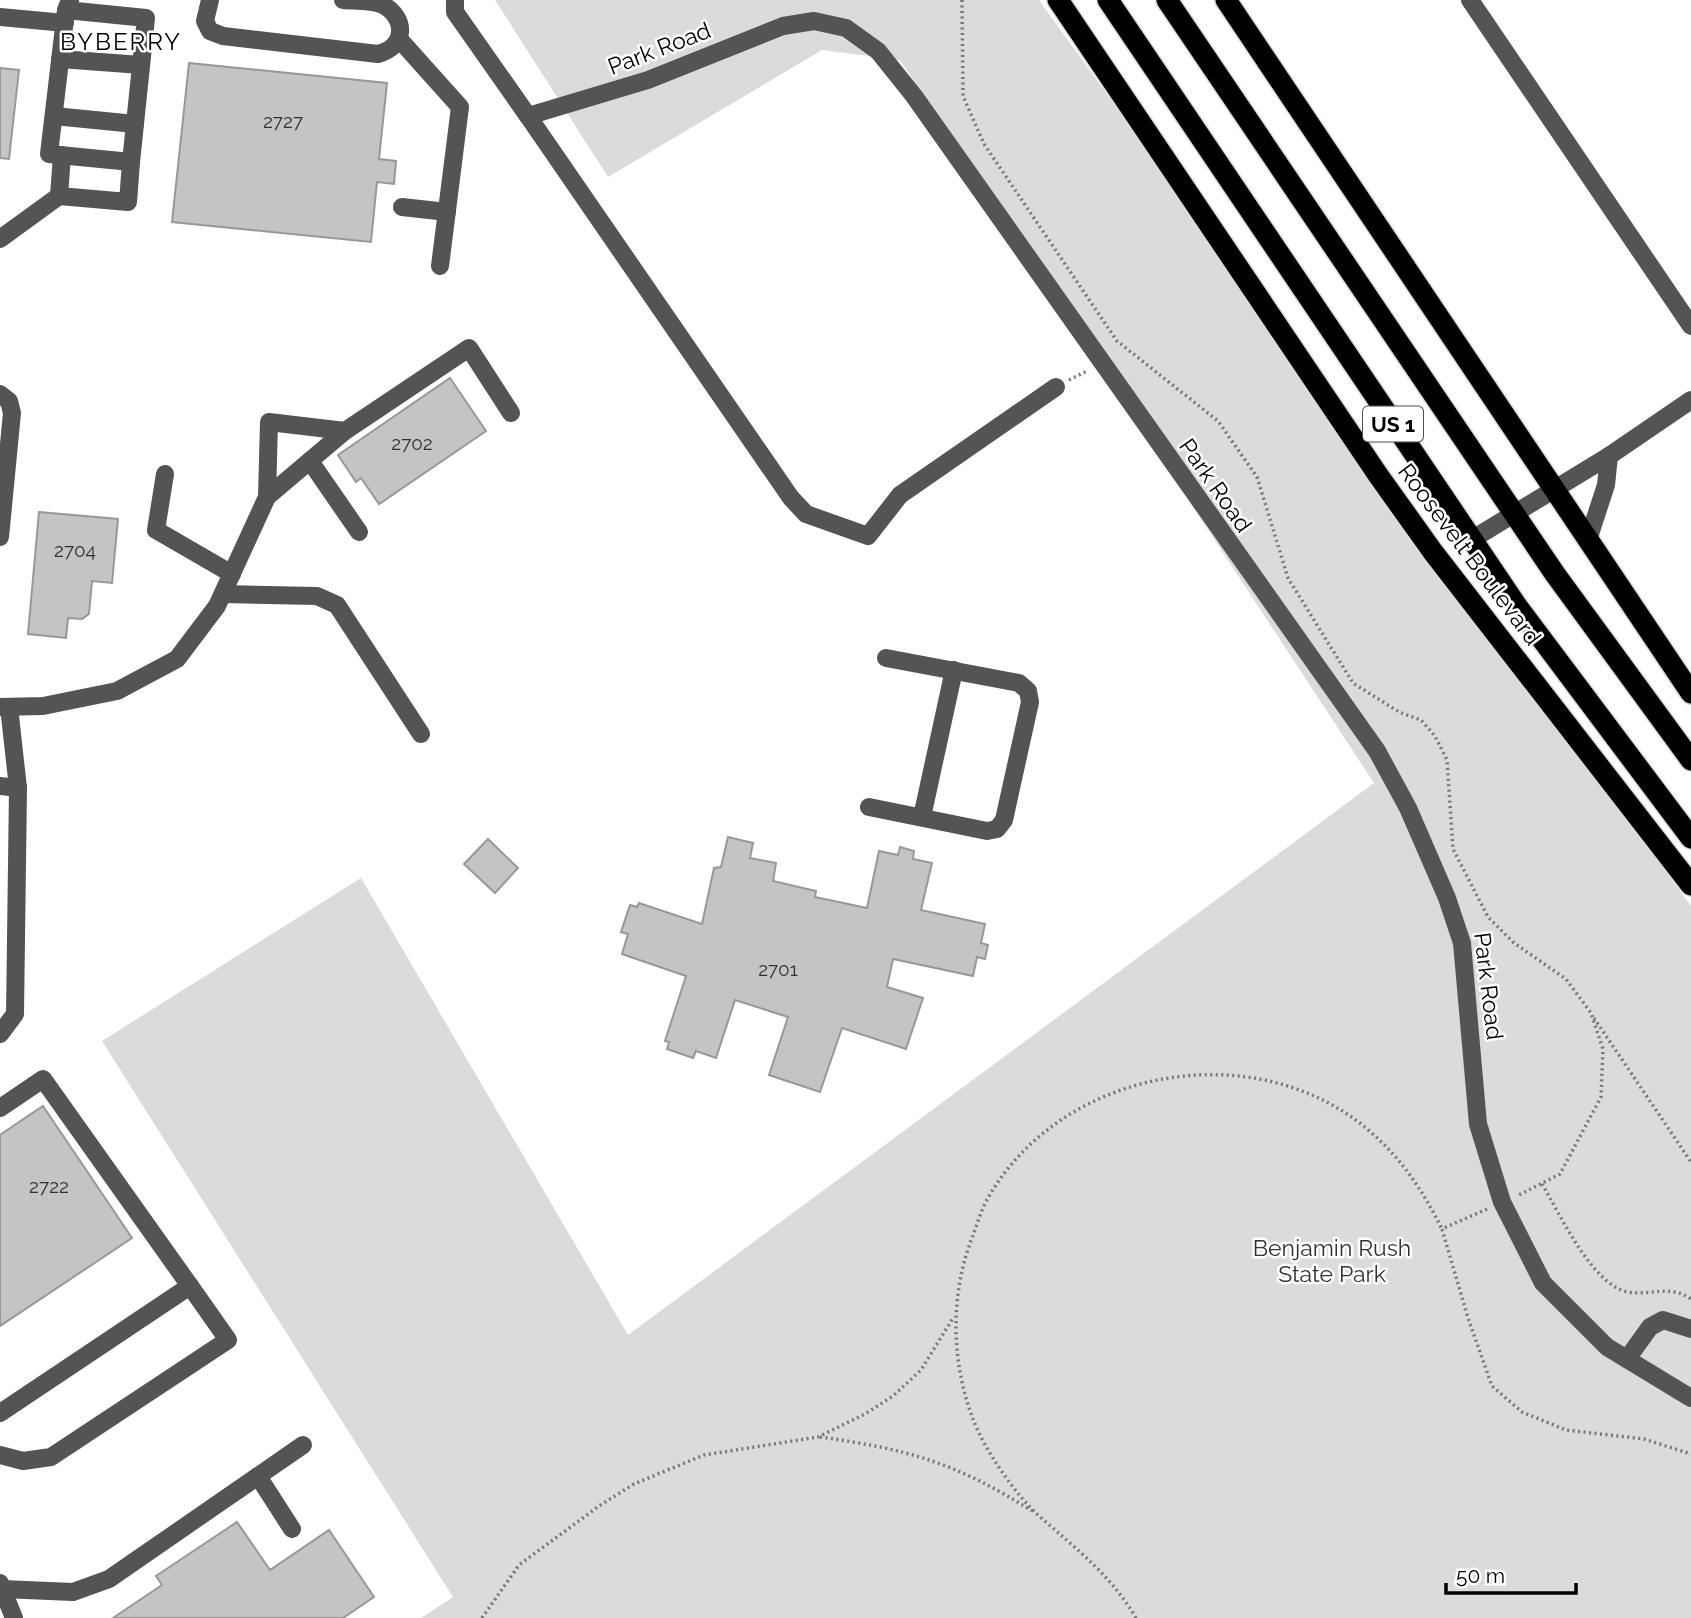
<svg xmlns="http://www.w3.org/2000/svg" width="1691" height="1618" viewBox="0 0 1691 1618" font-family="Raleway,sans-serif">
<rect width="100%" height="100%" fill="#fff"/>
<polygon fill="#dbdbdb" points="495,0 1039,0 1691,906 1691,1618 421,1618 453,1597 102,1041 361,878 628,1335 1374,783 900,60 822,50 608,177"/>
<g fill="#c4c4c4" stroke="#989898" stroke-width="2">
<polygon points="189,63 387,83 379,159 396,161 394,184 377,182 371,242 172,222"/>
<polygon points="0,68 19,70 9,159 0,158"/>
<polygon points="450,378 486,431 379,504 361,478 356,482 338,455"/>
<polygon points="39,512 118,519 112,583 92,581 89,614 82,619 68,618 66,638 28,634"/>
<polygon points="728,837 753,843 750,858 776,863 773,881 816,891 815,897 867,908 879,851 898,855 900,847 914,851 913,859 932,863 921,910 985,924 981,943 988,945 985,959 977,957 973,976 893,959 887,987 923,998 906,1049 842,1028 820,1092 769,1075 788,1017 735,1000 716,1058 696,1051 693,1058 667,1049 669,1042 665,1041 686,976 622,954 628,934 621,932 630,905 637,907 639,903 702,924 714,868 721,867"/>
<polygon points="488,839 518,868 495,893 464,864"/>
<polygon points="43,1106 132,1238 0,1326 0,1135"/>
<polygon points="237,1522 270,1570 329,1530 374,1597 343,1618 113,1618 162,1585 156,1576"/>
</g>
<g fill="none" stroke-linecap="round" stroke-linejoin="round">
<defs>
<g id="highway">
<polyline points="1058,0 1378,475 1433,552 1691,885"/>
<polyline points="1108,0 1517,606 1691,838"/>
<polyline points="1167,0 1555,574 1691,760"/>
<polyline points="1226,0 1691,693"/>
</g>
</defs>
<use href="#highway" stroke="#dbdbdb" stroke-width="24"/>
<g stroke="#767676" stroke-width="3.5" stroke-dasharray="2 3.5" stroke-linecap="butt">
<polyline points="962,0 963,96 984,144 1117,341 1218,421 1257,477 1288,578 1353,683 1399,712 1421,720 1435,736 1447,760 1453,849 1488,917 1514,943 1566,979 1591,1013 1603,1049 1601,1097 1560,1174 1517,1196"/>
<polyline points="1069,380 1087,371"/>
<polyline points="1594,1018 1691,1162"/>
<path d="M1542,1184C1560,1214 1592,1285 1628,1292C1652,1296 1670,1284 1691,1299"/>
<polyline points="1487,1209 1442,1229 1468,1318 1492,1386 1522,1412 1566,1430 1644,1439 1691,1454"/>
<path d="M820,1437C907,1449 957,1463 1032,1511"/>
<polyline points="482,1618 519,1565 599,1506 634,1484 704,1455 818,1437 865,1414 893,1396 921,1370 953,1318"/>
<path d="M1136,1618C1111,1575 1075,1548 1038,1515C1015,1494 984,1449 973,1419C951,1361 950,1295 972,1238C977,1225 981,1210 988,1198C1063,1066 1261,1032 1374,1135C1404,1162 1424,1193 1442,1229"/>
</g>
<g stroke="#545454" stroke-width="18">
<path d="M210,0L205,21L210,31L223,36L378,54C405,47 408,19 383,5C373,0 355,1 343,0"/>
<polyline points="455,0 455,12 528,116 648,80 783,26 814,21 846,28 878,51 914,96 1377,751 1408,808 1447,898 1462,943 1478,1124 1502,1202 1543,1283 1607,1347 1691,1398"/>
<polyline points="1470,0 1691,326"/>
<polyline points="66,10 146,18 131,162 49,154 66,10 70,0"/>
<polyline points="0,17 65,23"/>
<polyline points="400,40 460,107 440,266"/>
<polyline points="60,59 141,65"/>
<polyline points="54,116 135,124"/>
<polyline points="528,116 791,498 806,514 868,536 900,495 1056,387"/>
<polyline points="62,155 59,196 128,202 131,162"/>
<polyline points="402,207 447,212"/>
<polyline points="0,239 59,196"/>
<polyline points="0,394 9,401 12,413 0,537"/>
<polyline points="1609,456 1691,400"/>
<polyline points="310,461 359,532"/>
<polyline points="165,474 156,530 232,574"/>
<polyline points="267,497 345,431"/>
<polyline points="1471,540 1609,456 1606,485 1588,540"/>
<polyline points="223,594 317,596 337,605 421,734"/>
<polyline points="0,707 43,706 117,691 177,659 217,606 267,497 269,422 345,431 469,348 511,413"/>
<polyline points="0,786 18,788 9,707"/>
<polyline points="869,807 987,831 997,829 1004,820 1030,702 1028,691 1019,683 886,658"/>
<polyline points="922,817 954,670"/>
<polyline points="0,1034 15,1014 18,788"/>
<polyline points="0,1108 43,1079 190,1286"/>
<polyline points="1627,1359 1650,1327 1663,1320 1691,1329"/>
<polyline points="0,1413 190,1286 228,1340 51,1457 23,1461 0,1455"/>
<polyline points="258,1476 292,1529"/>
<polyline points="0,1583 14,1618"/>
<polyline points="2,1589 73,1592 109,1579 303,1445"/>
</g>
<use href="#highway" stroke="#000" stroke-width="21"/>
</g>
<g text-anchor="middle" dominant-baseline="central" stroke-width="5" stroke-linejoin="round" paint-order="stroke">
<g font-size="19" fill="#313131">
<text x="283" y="121">2727</text>
<text x="412" y="443">2702</text>
<text x="75" y="550">2704</text>
<text x="778" y="969">2701</text>
<text x="49" y="1186">2722</text>
</g>
<rect fill="#fff" stroke="#4c4c4c" stroke-width="2" x="1363" y="406.5" width="60" height="35" rx="5"/>
<g font-size="21" font-weight="bold" fill="#000">
<text x="1393" y="424">US 1</text>
</g>
<g font-size="23" fill="#000" stroke="#fff">
<text transform="translate(659 48) rotate(-21)">Park Road</text>
<text transform="translate(1216 485) rotate(55)">Park Road</text>
<text transform="translate(1470 554) rotate(53)">Roosevelt Boulevard</text>
<text transform="translate(1489 986) rotate(83)">Park Road</text>
</g>
<g font-size="23" fill="#323232" stroke="#fff">
<text x="1332" y="1247">Benjamin Rush<tspan x="1332" dy="26">State Park</tspan></text>
</g>
<g font-size="24" letter-spacing="2" fill="#000" stroke="#fff">
<text x="121" y="41">BYBERRY</text>
</g>
</g>
<path d="M1446 1583v10h130v-10" fill="none" stroke="#000000" stroke-width="3.5"/>
<text x="1456" y="1583" font-size="21" fill="#000000" stroke="#ffffff" stroke-width="5" paint-order="stroke">50 m</text>
</svg>
